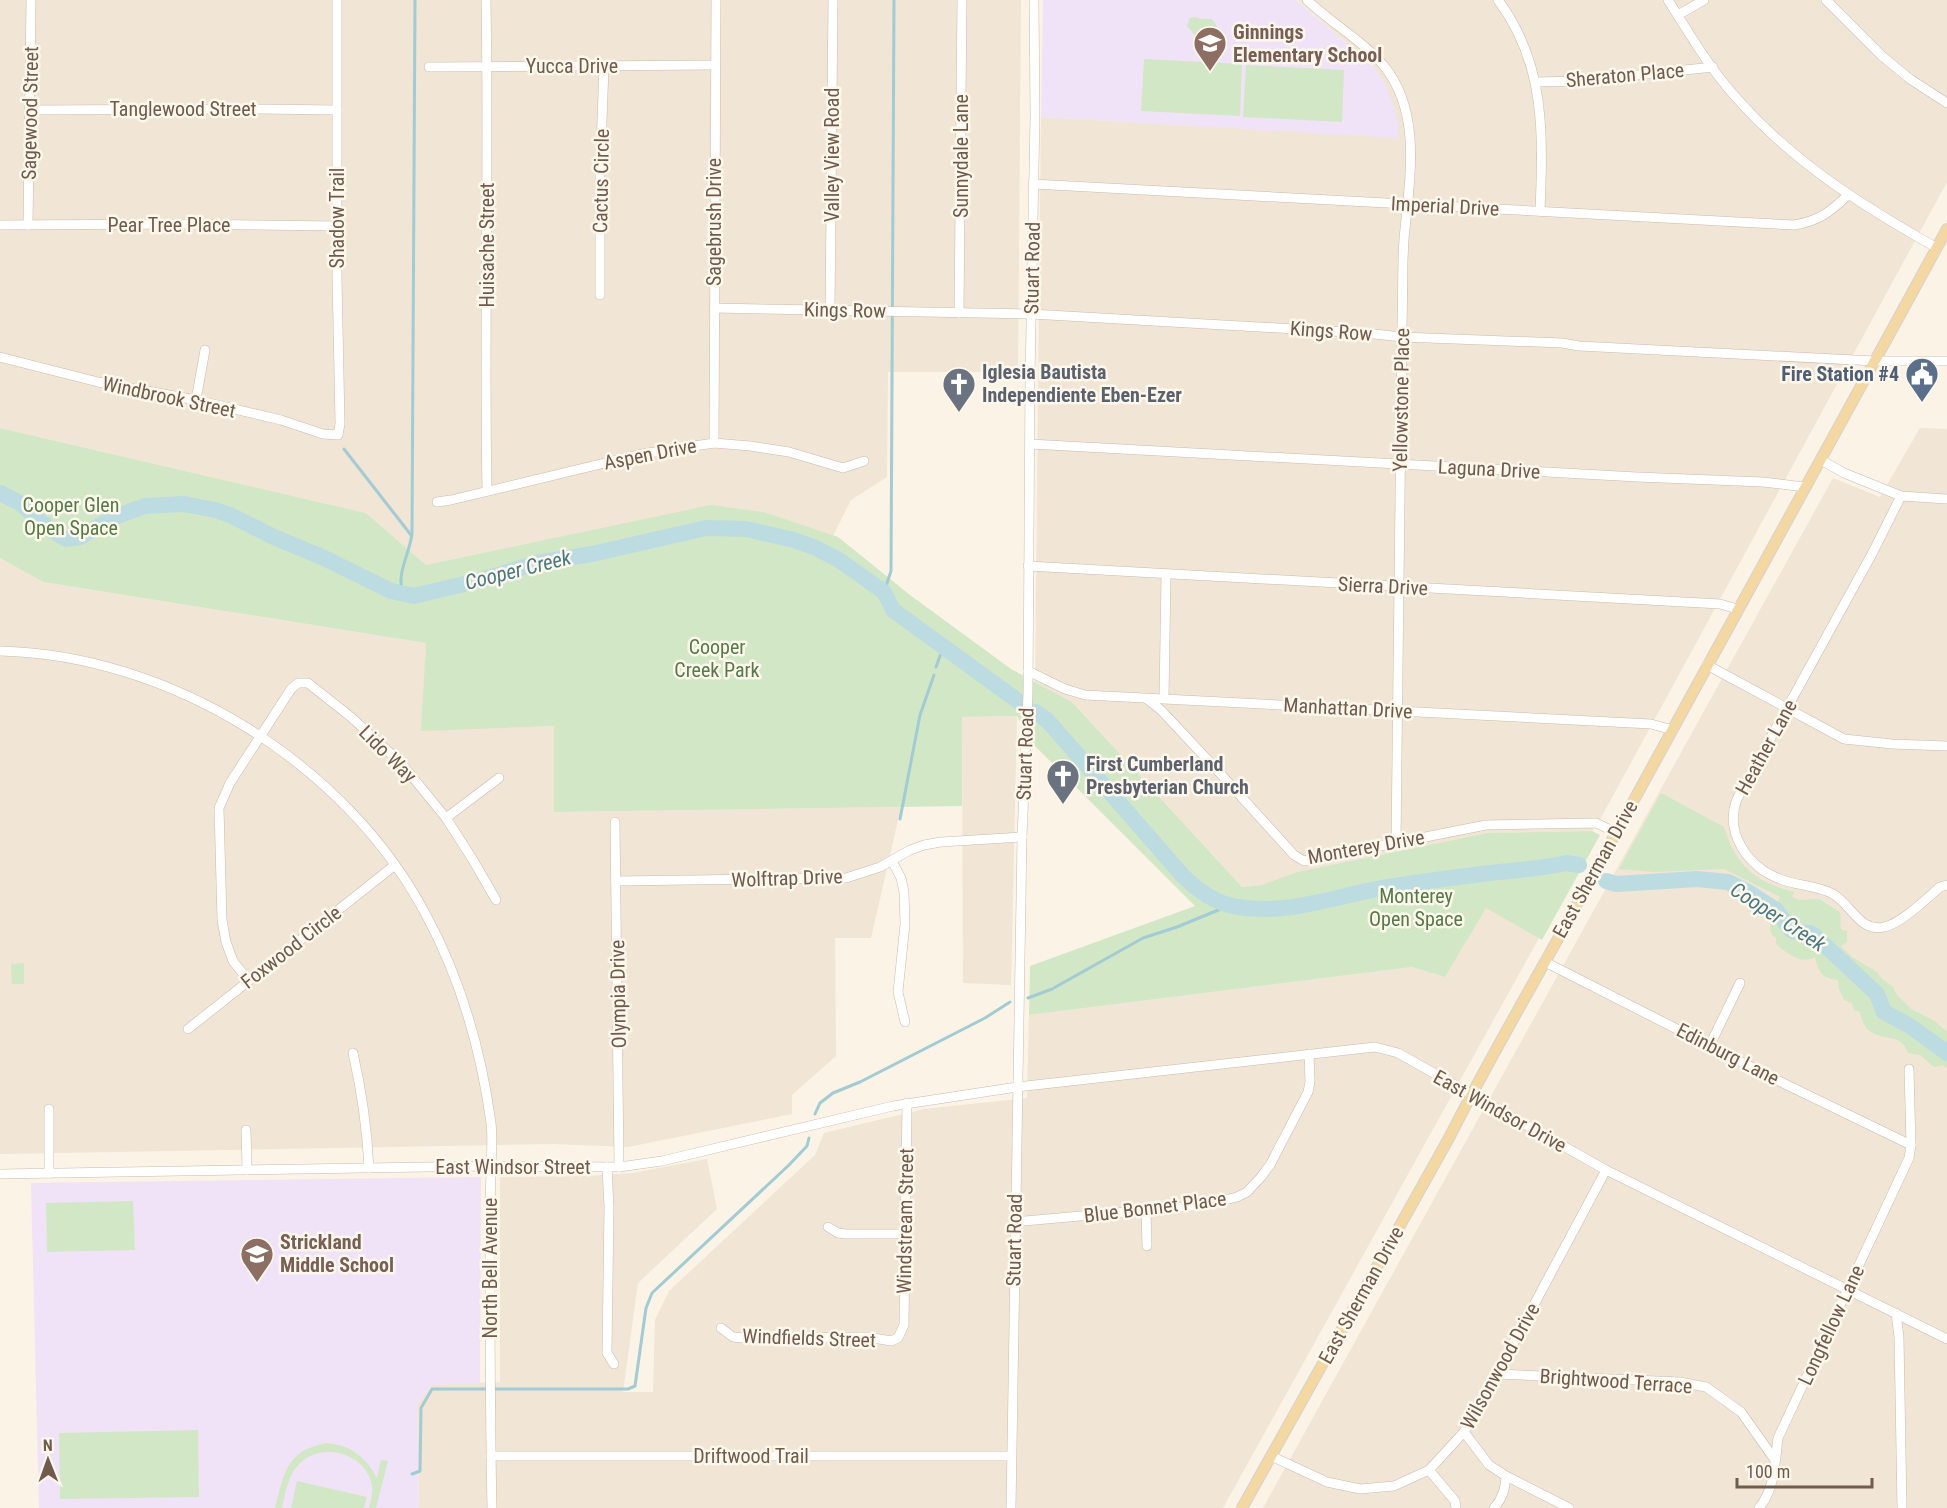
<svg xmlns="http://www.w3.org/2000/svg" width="1947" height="1508" viewBox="0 0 1947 1508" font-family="'Roboto Condensed',sans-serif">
<rect width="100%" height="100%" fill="#faf3e6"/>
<g fill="#f1e5d5">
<polygon points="0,0 1021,0 1018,372 888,372 887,477 851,500 833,536 764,512 711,506 426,565 366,513 0,428"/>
<polygon points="1297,0 1947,0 1947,182 1602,816 1592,831 1487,833 1297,872 1261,885 1242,887 1072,702 1035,682 1041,117 1397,137 1383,80 1372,65"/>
<polygon points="1920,428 1947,429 1947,1508 1263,1508 1833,478 1880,497"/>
<polygon points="0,558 43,582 426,643 422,730 554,726 555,812 901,807 871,938 835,938 836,1056 792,1095 792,1114 628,1147 554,1144 0,1154"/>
<polygon points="1017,716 1011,985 963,983 962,717"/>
<polygon points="1486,907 1539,938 1223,1508 419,1508 417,1405 431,1385 500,1382 500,1177 588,1176 632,1173 707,1159 717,1209 638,1283 623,1392 653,1392 655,1320 669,1291 815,1155 824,1133 924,1109 1027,1098 1029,1015 1412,967 1445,977"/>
</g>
<g fill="#f0e3f7">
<polygon points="1043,0 1296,0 1372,65 1383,80 1393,104 1399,126 1397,138 1041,117"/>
<polygon points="481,1177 480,1383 431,1385 417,1405 419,1508 39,1508 31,1183"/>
</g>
<g fill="#d2e7c6">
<polygon points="1194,17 1203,19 1212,19 1217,26 1215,32 1205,44 1195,40 1194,34 1187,26 1190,18"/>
<polygon points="1144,59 1242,64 1240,116 1141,111"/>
<polygon points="1246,65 1344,70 1342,122 1243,117"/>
<polygon points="0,428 366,513 426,565 711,505 764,512 838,537 910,595 1011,669 1072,702 1242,887 1261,885 1297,872 1487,833 1592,831 1600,835 1542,940 1486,908 1445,977 1412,967 1029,1015 1030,966 1195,906 1032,743 1017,716 962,717 962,806 554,812 554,726 421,731 426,643 43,582 0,558"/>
<path d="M1661,793L1724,827C1736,866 1755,882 1794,892L1792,897L1799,900L1819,899L1840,912L1841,929L1847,931V942L1841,946L1852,957L1877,972L1882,979L1893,987L1897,995L1911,1009L1935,1021L1947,1032V1069L1943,1065L1934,1067L1920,1055L1908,1053C1901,1026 1867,1050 1860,1012L1854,1010L1852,1003L1844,1000L1839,989L1838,980C1823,979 1818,972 1815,957C1801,965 1787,953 1776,944V938C1763,929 1774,907 1780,897L1724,869L1654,872L1619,869Z"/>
<polygon points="24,963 24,984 12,984 11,964"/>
<polygon points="133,1201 135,1250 47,1252 46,1203"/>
<polygon points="198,1430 199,1497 60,1499 59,1433"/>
<path d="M326,1443C351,1445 366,1457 377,1478L381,1460L388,1461L376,1508H369C371,1501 373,1493 372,1485C365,1450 315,1440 295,1469C287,1480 285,1495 282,1508H275C284,1473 286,1451 326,1443Z"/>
<polygon points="297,1481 367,1497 364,1508 291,1508"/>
</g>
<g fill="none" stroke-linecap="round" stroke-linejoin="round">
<g stroke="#a3cbd3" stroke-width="3">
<polyline points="344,449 411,535"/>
<polyline points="884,592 891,571 894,0"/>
<path d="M403,595C396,573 409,556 412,534L415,0"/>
<polyline points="936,667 943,648"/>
<polyline points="900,819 920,715 934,675"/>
<polyline points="1028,998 1052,989 1143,938 1177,927 1228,906"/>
<polyline points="815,1114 820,1103 833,1093 860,1082 985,1018 1010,1002"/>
<polyline points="412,1474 420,1471 421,1408 432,1389 628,1389 635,1386 646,1308 652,1293 789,1165 807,1146 809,1138"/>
</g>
<g stroke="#bcdce2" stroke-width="16">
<polyline points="0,493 20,503 47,527 66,539 80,537 117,516 145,506 184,504 215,510 230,515 276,538 322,557 391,591 414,596 485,579 537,563 592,554 706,528 746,529 794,540 816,548 839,560 884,592 893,610 1018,701"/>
<path d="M1036,712L1048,721L1183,876C1199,891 1216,904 1238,907C1292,916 1342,893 1395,886C1426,881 1458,877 1490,873C1515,870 1541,869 1566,863L1579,865"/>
<polyline points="1606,881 1616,884 1697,879 1728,882 1748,892 1776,910 1791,930 1796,932 1810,933 1815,936 1877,994 1884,1012 1910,1026 1947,1053"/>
</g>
<defs>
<g id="minor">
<path d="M486,0C489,164 484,327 487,491"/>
<path d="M1307,0C1331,23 1362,40 1384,66C1423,114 1409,182 1404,239C1402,268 1403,297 1402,326L1396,843"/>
<path d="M1498,0C1546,64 1543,135 1540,211"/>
<path d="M1668,0C1688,31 1708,66 1733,94C1791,161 1861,205 1937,248"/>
<polyline points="1826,0 1882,56 1910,79 1947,103"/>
<polyline points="1678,15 1704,0"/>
<polyline points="429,67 715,65"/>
<polyline points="1536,82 1581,81 1713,67"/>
<polyline points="30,110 257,109 337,110"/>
<path d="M1033,184L1794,225C1819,221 1830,212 1848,195"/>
<polyline points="0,225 182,224 338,226"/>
<polyline points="28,225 31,0"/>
<polyline points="600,295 600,175 604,67"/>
<polyline points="714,308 1031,314 1365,333 1402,337 1562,343 1579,346 1874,361 1947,361"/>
<polyline points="830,311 833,0"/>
<polyline points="959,313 962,0"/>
<polyline points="0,357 98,382 196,400 281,420 323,434 338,435 340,424 337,276 337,0"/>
<polyline points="196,400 205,350"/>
<polyline points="714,443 716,0"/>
<polyline points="1030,444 1637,477 1763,482 1805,487"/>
<polyline points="1821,460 1844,473 1901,496 1947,499"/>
<path d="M1901,496L1873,552L1737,799C1724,833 1748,867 1780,879C1797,886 1816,885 1833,894C1851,904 1860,933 1884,927C1902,923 1926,899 1940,887L1947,885"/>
<polyline points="437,502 451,500 642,454 714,443 750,446 789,452 843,468 864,461"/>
<polyline points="1028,566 1720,604 1737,609"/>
<path d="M0,651C170,655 345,763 425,913C460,977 481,1050 491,1123C493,1139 491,1157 491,1174C490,1196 490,1219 490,1242C490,1330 490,1419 492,1508"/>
<polyline points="1707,665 1844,739 1892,744 1947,746"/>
<polyline points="1028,671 1065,689 1085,695 1651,724 1673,730"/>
<polyline points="1164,698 1166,575"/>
<polyline points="1147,699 1161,710 1218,771 1294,855 1304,861 1486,825 1596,823 1615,832"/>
<polyline points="446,818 499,778"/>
<polyline points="615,822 619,1167"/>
<polyline points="892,861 901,878 904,892 905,924 898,992 905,1022"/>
<polyline points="616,881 846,878 880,867 910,850 924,845 941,842 1022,837"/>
<polyline points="1545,962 1785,1084 1911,1145"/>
<polyline points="248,980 233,961 226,942 222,920 219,808 230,783 291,689 298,683 308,683 351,717 401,763 446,818 473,860 496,900"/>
<polyline points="188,1029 395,865"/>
<polyline points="1710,1045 1740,983"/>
<path d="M353,1053C362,1092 367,1129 369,1168"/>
<polyline points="49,1109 49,1173"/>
<polyline points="246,1130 247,1170"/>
<polyline points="607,1167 609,1207 607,1353 614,1364"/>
<polyline points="0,1174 491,1166 619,1167 662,1161 893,1106 1017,1087 1375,1047 1398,1053 1606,1170 1947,1339"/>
<polyline points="1146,1211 1147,1246"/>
<polyline points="1014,1222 1204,1205 1237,1197 1247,1192 1261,1177 1270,1165 1308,1092 1310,1082 1309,1054"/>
<polyline points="828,1227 838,1233 846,1234 905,1234"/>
<polyline points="1896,1313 1899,1337 1902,1508"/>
<polyline points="721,1328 733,1337 742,1338 868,1337 891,1341 898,1338 904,1325 907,1103"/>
<polyline points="1497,1374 1680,1382 1706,1387 1741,1412 1775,1460"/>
<polyline points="1464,1432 1489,1465 1506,1476 1569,1508"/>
<polyline points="491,1456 1011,1456"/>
<polyline points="1271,1456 1327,1482 1360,1489 1394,1486 1429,1470 1464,1432 1497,1374 1606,1170"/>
<polyline points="1429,1470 1455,1501 1456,1508"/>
<polyline points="1011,1508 1022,837 1028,693 1030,378 1035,116 1034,0"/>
<path d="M1494,1508C1503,1498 1505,1489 1506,1476"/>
<path d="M1759,1508C1775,1489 1775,1462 1778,1438L1909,1158L1911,1145L1909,1069"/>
</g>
<path id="major" d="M1242,1508L1449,1138C1493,1051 1543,968 1589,882C1707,664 1828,447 1947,229"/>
</defs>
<use href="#minor" stroke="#cbbbad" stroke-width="10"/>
<use href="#major" stroke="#d7d1cd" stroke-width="12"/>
<use href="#minor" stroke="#fff" stroke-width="9"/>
<use href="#major" stroke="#f3d8a4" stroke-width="10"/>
</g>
<defs>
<symbol id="school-pin" viewBox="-11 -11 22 30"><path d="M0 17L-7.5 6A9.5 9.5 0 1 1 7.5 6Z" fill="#8d6e63" stroke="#fdf7ec"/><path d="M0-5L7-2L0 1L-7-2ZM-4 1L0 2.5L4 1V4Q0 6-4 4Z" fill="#fff"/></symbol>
<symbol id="civic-pin" viewBox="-11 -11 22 30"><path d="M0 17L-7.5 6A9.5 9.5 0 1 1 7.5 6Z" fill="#5c6f8a" stroke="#fdf7ec"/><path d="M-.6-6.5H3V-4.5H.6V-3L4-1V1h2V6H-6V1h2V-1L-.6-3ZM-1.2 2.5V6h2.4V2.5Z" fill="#fff"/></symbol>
<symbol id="church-pin" viewBox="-11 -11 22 30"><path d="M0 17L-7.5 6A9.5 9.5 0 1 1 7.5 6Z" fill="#6b7280" stroke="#fdf7ec"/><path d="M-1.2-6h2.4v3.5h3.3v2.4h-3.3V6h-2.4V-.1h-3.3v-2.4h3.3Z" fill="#fff"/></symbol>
</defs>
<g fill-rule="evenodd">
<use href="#school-pin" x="1191" y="24" width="38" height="52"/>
<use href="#civic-pin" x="1903" y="355" width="38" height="52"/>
<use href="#church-pin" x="940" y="365" width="38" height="52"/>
<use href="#church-pin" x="1044" y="757" width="38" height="52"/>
<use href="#school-pin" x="238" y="1235" width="38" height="52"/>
</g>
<g text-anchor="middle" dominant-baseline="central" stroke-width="5" stroke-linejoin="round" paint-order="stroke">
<g font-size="20" font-weight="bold" fill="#785e54" stroke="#fdf7ec" text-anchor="start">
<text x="1233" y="32">Ginnings<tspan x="1233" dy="23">Elementary School</tspan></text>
<text x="280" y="1242">Strickland<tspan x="280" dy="23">Middle School</tspan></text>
</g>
<g font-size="20" fill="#715b4d" stroke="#fdf7ec">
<text x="572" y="66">Yucca Drive</text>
<text transform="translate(1625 75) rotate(-5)">Sheraton Place</text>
<text x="183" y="109">Tanglewood Street</text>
<text transform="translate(30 113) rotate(-89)">Sagewood Street</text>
<text transform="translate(832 155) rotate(-90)">Valley View Road</text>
<text transform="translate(961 156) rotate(-90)">Sunnydale Lane</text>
<text transform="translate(601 181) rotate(-89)">Cactus Circle</text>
<text transform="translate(1445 206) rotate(3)">Imperial Drive</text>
<text transform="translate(337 218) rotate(-90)">Shadow Trail</text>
<text transform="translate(714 222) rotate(-90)">Sagebrush Drive</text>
<text x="169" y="225">Pear Tree Place</text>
<text transform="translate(487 245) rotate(-90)">Huisache Street</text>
<text transform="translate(1032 268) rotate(-89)">Stuart Road</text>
<text transform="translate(845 310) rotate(1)">Kings Row</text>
<text transform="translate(1331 331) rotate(4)">Kings Row</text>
<text transform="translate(169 397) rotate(12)">Windbrook Street</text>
<text transform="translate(1401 400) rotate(-89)">Yellowstone Place</text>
<text transform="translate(650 454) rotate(-11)">Aspen Drive</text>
<text transform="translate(1489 469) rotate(3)">Laguna Drive</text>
<text transform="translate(1383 586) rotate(3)">Sierra Drive</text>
<text transform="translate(1348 708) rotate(3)">Manhattan Drive</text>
<text transform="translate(1766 747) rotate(-61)">Heather Lane</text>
<text transform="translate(388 754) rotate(45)">Lido Way</text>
<text transform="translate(1025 754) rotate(-88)">Stuart Road</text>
<text transform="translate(1366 847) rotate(-10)">Monterey Drive</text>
<text transform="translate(1595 869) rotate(-61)">East Sherman Drive</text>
<text transform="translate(787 878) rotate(-2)">Wolftrap Drive</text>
<text transform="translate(291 947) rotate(-38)">Foxwood Circle</text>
<text transform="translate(618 994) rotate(-91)">Olympia Drive</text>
<text transform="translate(1728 1054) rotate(27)">Edinburg Lane</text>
<text transform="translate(1500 1111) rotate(29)">East Windsor Drive</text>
<text x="513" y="1167">East Windsor Street</text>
<text transform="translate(1155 1207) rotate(-7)">Blue Bonnet Place</text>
<text transform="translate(905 1221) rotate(-89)">Windstream Street</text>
<text transform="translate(1014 1240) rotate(-89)">Stuart Road</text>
<text transform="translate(490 1268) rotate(-90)">North Bell Avenue</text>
<text transform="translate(1361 1295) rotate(-61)">East Sherman Drive</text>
<text transform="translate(1831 1325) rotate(-65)">Longfellow Lane</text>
<text transform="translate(809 1338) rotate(2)">Windfields Street</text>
<text transform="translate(1500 1366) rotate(-61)">Wilsonwood Drive</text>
<text transform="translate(1616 1381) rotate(4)">Brightwood Terrace</text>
<text x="751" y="1456">Driftwood Trail</text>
</g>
<g font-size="20" font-weight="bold" fill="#5b616d" stroke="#fdf7ec" text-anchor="start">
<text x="982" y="372">Iglesia Bautista<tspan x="982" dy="23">Independiente Eben-Ezer</tspan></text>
<text x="1086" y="764">First Cumberland<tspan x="1086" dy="23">Presbyterian Church</tspan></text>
</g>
<g font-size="20" font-weight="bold" fill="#4e5e75" stroke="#fdf7ec" text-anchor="end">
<text x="1899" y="374">Fire Station #4</text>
</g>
<g font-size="20" fill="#567b49" stroke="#fdf7ec">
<text x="71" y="505">Cooper Glen<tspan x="71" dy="23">Open Space</tspan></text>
<text x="717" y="647">Cooper<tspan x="717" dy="23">Creek Park</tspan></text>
<text x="1416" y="896">Monterey<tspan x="1416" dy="23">Open Space</tspan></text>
</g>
<g font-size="21" font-style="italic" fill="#487883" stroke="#fdf7ec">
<text transform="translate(518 570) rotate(-14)">Cooper Creek</text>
<text transform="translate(1778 917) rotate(33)">Cooper Creek</text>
</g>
</g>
<g transform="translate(48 1460) rotate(359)" stroke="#fdf7ec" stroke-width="4.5" paint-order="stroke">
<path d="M0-4.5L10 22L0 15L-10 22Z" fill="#715b4d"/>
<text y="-9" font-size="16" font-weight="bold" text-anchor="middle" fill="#715b4d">N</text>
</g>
<path d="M1737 1478v9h135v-9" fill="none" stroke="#715b4d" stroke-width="3"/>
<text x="1746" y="1478" font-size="18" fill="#715b4d" stroke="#fdf7ec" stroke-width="4.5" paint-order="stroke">100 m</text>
</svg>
